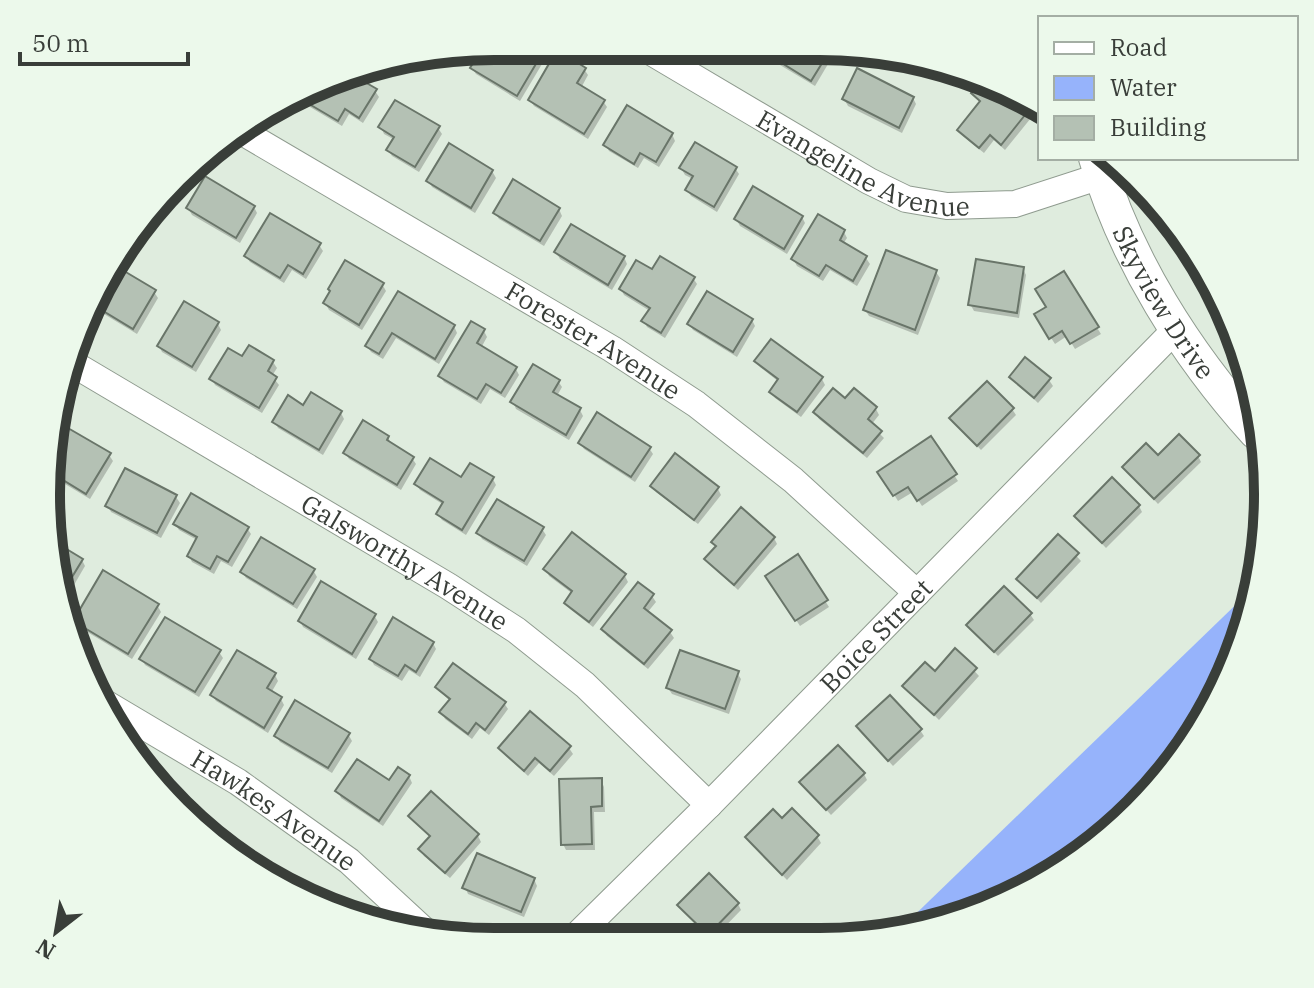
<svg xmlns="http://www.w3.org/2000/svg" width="1314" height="988" viewBox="0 0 1314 988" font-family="'IBM Plex Serif',serif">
<rect width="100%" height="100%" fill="#dfecde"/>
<polygon fill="#96b3fb" points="1251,590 1208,718 1092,850 992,908 896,933"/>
<g fill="#0003">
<polygon points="494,46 542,53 545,59 520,101 476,74 472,68 484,47"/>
<polygon points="770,47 830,47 834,54 815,86 770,59 766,52"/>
<polygon points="584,69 588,75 581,88 603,101 607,107 588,139 534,106 530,100"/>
<polygon points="375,91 379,97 363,123 349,114 342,126 310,107 306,101"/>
<polygon points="299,94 295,102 288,99"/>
<polygon points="973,94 1031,107 1035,113 1005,150 994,140 984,153 963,136 959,130 981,103"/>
<polygon points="913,98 916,104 902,133 848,106 844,99"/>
<polygon points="381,127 438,128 442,134 419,172 392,156 388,150 395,140 384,134"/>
<polygon points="672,134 675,141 659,167 644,158 638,168 609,151 606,145"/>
<polygon points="681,168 735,168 739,174 717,212 691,196 687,190 693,179 685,175"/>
<polygon points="492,171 496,178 475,213 432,187 429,181"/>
<polygon points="254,207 257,213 240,243 192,215 188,208"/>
<polygon points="559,209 562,216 544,246 499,219 495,213"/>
<polygon points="802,217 805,223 787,254 740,226 736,219"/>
<polygon points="844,232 847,238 843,244 866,258 870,264 857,286 830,270 823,281 797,266 793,259"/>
<polygon points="319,245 323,251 306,279 292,270 284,283 250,262 246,256"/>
<polygon points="556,252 624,257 627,264 612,290 560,259"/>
<polygon points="113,267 154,292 158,298 137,334 89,305 92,295"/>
<polygon points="1023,269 1026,275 1019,318 974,311 970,304"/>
<polygon points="653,272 693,278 697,284 665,338 647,327 644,321 650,311 624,295 621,289"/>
<polygon points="936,272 940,278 918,335 869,316 865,310"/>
<polygon points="1063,274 1101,334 1075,349 1067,336 1055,344 1036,315 1048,308"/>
<polygon points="382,284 386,291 362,330 329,310 325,303"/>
<polygon points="399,293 454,326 457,333 439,364 396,338 383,359 371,352 367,346"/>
<polygon points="752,320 755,326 737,357 693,330 689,324"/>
<polygon points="218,324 221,330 196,372 162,352 159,346"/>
<polygon points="484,331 487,337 481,348 516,369 519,375 505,398 490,389 481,404 444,382 440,376"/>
<polygon points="772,341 822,379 825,385 801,417 775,398 771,392 779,382 760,367 756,361"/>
<polygon points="243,359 273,362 277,368 272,376 279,385 262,413 215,385 212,379"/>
<polygon points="1011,377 1049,380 1053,386 1038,403"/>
<polygon points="558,381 562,387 557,396 580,410 583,416 569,440 516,409 513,402"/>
<polygon points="846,401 876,409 879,415 871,425 884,438 867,458 819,419 815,412"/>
<polygon points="304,407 341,413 344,419 323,455 278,428 275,422"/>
<polygon points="1012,409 1016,415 981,450 952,419"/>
<polygon points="388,437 391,444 412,458 416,464 401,490 349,459 345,453"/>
<polygon points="930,439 958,481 922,506 913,492 898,501 880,472"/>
<polygon points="52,443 109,455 113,461 90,499 50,475"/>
<polygon points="580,443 649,448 653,454 635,482 584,449"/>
<polygon points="1198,456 1201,462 1158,504 1124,467 1158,458"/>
<polygon points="493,479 496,485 466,535 442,520 438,514 444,505 420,490 416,484"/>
<polygon points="653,486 718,489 721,495 698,524 656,492"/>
<polygon points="176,497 180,503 161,538 111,512 108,506"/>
<polygon points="1139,506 1142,512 1106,548 1076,516"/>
<polygon points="175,524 247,528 251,534 232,567 221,561 214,574 192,562 189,556 197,540 179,530"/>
<polygon points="542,529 546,535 527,566 482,539 479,533"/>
<polygon points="1058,536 1081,561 1041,603 1019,579"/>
<polygon points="774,538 777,544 738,590 706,560"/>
<polygon points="51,541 82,560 85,566 63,604"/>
<polygon points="797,557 829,607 800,626 768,576"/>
<polygon points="546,569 625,576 628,582 593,627 570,609 566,603 573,594 549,576"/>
<polygon points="313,570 317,577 297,609 246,578 242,572"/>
<polygon points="652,596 656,602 647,613 670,632 674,638 648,669 607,636 603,630"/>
<polygon points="157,605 161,612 132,659 79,627 75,621"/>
<polygon points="1030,614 1034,620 998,656 968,625"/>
<polygon points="374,615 378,622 356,659 303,627 300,621"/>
<polygon points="433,643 436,649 420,677 409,670 402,681 374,665 371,659"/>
<polygon points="956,651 979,676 939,720 905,686 935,674"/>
<polygon points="219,652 223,658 199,697 145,665 142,659"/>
<polygon points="737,673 741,679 729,714 672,694 668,688"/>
<polygon points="275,675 278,681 271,693 281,699 284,705 268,733 216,701 212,695"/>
<polygon points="437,688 504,703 508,709 489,735 480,728 472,739 445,719 442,712 450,701"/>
<polygon points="858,727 920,730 924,736 893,766"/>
<polygon points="348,734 352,741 332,773 280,742 276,736"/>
<polygon points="569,748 573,754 554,776 539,763 528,776 500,749"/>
<polygon points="864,774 867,780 831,815 802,783"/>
<polygon points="409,776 412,783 383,826 341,798 338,791 389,783"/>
<polygon points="601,780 604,787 605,812 594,812 595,850 566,850 563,844"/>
<polygon points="431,794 478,836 481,842 450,878 424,856 421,850 431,838 410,816"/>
<polygon points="782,821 817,836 821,843 787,880 747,838"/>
<polygon points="534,879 537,886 524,917 468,894 465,887"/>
<polygon points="738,904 741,910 713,939 680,905"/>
</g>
<g fill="#b4c1b4" stroke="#697569" stroke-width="2">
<polygon points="494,46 534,46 543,52 517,96 470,68 482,48"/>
<polygon points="767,47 832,47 811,81 764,52"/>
<polygon points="557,50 586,68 577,83 605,100 584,134 528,100"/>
<polygon points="857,68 914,97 899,128 842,99"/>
<polygon points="349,73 377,89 359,118 345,109 338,121 304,101 311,89"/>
<polygon points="980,81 1033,105 1001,145 990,135 979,148 957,130 980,101 971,93"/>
<polygon points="395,100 440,126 415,167 386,150 394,137 378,127"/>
<polygon points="627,105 673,133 656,162 640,153 634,164 603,145"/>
<polygon points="695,142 737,167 714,207 685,190 693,176 679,168"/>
<polygon points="449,143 493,170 471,208 426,181"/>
<polygon points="205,176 255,206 236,238 186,208"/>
<polygon points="513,179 560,208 540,241 493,213"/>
<polygon points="753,186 803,216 784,249 734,219"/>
<polygon points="270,213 321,243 303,274 288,265 280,278 244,256"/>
<polygon points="818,214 845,230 840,240 867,256 853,281 826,265 819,276 791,259"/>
<polygon points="571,224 625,256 608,285 554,252"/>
<polygon points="886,250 937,270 915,330 863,310"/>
<polygon points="660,256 695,277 661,333 641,321 650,308 619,289 636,260 652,269"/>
<polygon points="976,259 1024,267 1017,313 968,305"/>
<polygon points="345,260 384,283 359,325 323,303 330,291 328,289"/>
<polygon points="114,265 156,290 133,329 90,303"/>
<polygon points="1064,271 1099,327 1070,344 1062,331 1049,339 1034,314 1046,307 1035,289"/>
<polygon points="398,291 455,325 435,359 392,333 379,354 365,346"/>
<polygon points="707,291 753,319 733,352 687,324"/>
<polygon points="184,301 219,322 192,367 157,346"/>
<polygon points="471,321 485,329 477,343 517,367 501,393 486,384 477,399 438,376"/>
<polygon points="771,339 823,377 797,412 769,392 778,379 754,361"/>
<polygon points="249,345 274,360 268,371 277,377 259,408 209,379 228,348 242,356"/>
<polygon points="1025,357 1051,378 1034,398 1009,377"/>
<polygon points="533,364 560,380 553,392 581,408 566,435 510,402"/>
<polygon points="987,381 1014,408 977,446 949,418"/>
<polygon points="833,388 845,398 854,388 877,407 868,419 882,431 863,453 813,412"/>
<polygon points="311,392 342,411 319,450 272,422 288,395 303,405"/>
<polygon points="597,412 651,447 631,477 578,443"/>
<polygon points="363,420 389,436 387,440 414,457 397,485 343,453"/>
<polygon points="61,424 111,453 86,494 50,472 52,439"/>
<polygon points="1179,434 1200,455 1154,499 1122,467 1146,443 1158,455"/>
<polygon points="931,436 957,474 917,501 908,487 893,496 877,472"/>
<polygon points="675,453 719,487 694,520 650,486"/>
<polygon points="430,458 461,477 470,463 494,477 462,530 436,514 443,502 414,484"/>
<polygon points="125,468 177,495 157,533 105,506"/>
<polygon points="1112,477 1140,505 1102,543 1074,516"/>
<polygon points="191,493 249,527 228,562 217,556 210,569 187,556 197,537 173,524"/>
<polygon points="497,499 544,527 524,561 476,533"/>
<polygon points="741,507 775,537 734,585 704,559 716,546 711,542"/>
<polygon points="572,532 626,574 589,622 564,603 572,591 543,569"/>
<polygon points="1058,534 1079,553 1037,598 1016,579"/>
<polygon points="261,537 315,569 293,604 240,572"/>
<polygon points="50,539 83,559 61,595"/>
<polygon points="798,554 828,600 795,621 765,576"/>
<polygon points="103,570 159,604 128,654 73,621"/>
<polygon points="321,581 376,614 352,654 298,621"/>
<polygon points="638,582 654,594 644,608 672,630 644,664 601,629"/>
<polygon points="1004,586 1032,613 994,652 966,625"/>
<polygon points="165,617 221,650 195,692 139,659"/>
<polygon points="393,617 434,642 416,672 405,665 398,676 369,659"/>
<polygon points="955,648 977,668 934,715 902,686 925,662 935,671"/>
<polygon points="237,650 276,673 267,688 282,697 264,728 210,695"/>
<polygon points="680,650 739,671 725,709 666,688"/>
<polygon points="453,663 506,702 485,730 476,723 468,734 439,712 450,699 435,687"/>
<polygon points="890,695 922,729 888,761 856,726"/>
<polygon points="295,700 350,733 328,768 274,736"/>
<polygon points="530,711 571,746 550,771 535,758 524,771 498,748"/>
<polygon points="838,745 865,773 826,810 799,782"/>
<polygon points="357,759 389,780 398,767 410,775 379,821 335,791"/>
<polygon points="602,778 602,806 591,807 592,844 561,845 559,779"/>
<polygon points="431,791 479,834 445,873 418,849 430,836 408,816"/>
<polygon points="792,808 819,835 782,875 745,837 773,809 782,818"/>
<polygon points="477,853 535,878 521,912 462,888"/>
<polygon points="265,868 297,893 296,894 270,882 261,874"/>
<polygon points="709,873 739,903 708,935 677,905"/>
</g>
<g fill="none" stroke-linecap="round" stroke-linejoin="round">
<defs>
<g id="minor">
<path id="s1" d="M641,46L869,181L906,199L947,206L1015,204L1101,176"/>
<path id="s2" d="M239,130L612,349L696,404L793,480L917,593"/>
<path id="s3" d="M70,362L448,586L516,630L585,685L709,805"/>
<path id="s4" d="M105,703L238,782L349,861L428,934"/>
<path id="s5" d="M572,940L709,805L1176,329"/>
</g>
<g id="tertiary">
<path id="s6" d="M1096,158C1126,260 1186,354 1256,432"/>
</g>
</defs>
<use href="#minor" stroke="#8f9b8f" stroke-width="28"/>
<use href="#tertiary" stroke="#8f9b8f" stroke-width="36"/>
<use href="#minor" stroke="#fff" stroke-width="26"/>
<use href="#tertiary" stroke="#fff" stroke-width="34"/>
</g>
<g text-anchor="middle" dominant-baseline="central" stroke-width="6" stroke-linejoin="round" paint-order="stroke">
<g font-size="26" fill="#393e39" stroke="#ecf9eb">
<text stroke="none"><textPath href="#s1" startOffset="254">Evangeline Avenue</textPath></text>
<text stroke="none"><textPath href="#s6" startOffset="160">Skyview Drive</textPath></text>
<text stroke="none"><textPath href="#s2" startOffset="412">Forester Avenue</textPath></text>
<text stroke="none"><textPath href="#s3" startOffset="390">Galsworthy Avenue</textPath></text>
<text stroke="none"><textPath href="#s5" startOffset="430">Boice Street</textPath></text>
<text stroke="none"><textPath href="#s4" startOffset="200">Hawkes Avenue</textPath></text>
</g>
</g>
<path d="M0 0H1314V988H0ZM494 60H820A434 434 0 0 1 1254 494V494A434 434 0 0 1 820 928H494A434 434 0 0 1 60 494V494A434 434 0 0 1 494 60Z" fill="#ecf9eb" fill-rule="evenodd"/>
<path fill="none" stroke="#393e39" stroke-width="10" d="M494 60H820A434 434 0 0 1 1254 494V494A434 434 0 0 1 820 928H494A434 434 0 0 1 60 494V494A434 434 0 0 1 494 60Z"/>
<rect x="1038" y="16" width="260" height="144" fill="#ecf9eb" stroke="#a4aea4" stroke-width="2"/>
<rect x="1054" y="42" width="40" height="12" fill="#ffffff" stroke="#a4aea4" stroke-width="2"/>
<text x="1110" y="56" font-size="24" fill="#393e39">Road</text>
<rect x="1054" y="76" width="40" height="24" fill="#96b3fb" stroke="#a4aea4" stroke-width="2"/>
<text x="1110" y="96" font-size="24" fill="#393e39">Water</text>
<rect x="1054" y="116" width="40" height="24" fill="#b4c1b4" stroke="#a4aea4" stroke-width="2"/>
<text x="1110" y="136" font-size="24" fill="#393e39">Building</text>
<g transform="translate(56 932) rotate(211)" stroke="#ecf9eb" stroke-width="6" paint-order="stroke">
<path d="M0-6L14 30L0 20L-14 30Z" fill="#393e39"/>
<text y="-12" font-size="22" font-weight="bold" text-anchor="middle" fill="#393e39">N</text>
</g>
<path d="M20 52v12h168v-12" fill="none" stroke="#393e39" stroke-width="4"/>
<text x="32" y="52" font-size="24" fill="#393e39" stroke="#ecf9eb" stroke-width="6" paint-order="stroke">50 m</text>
</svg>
